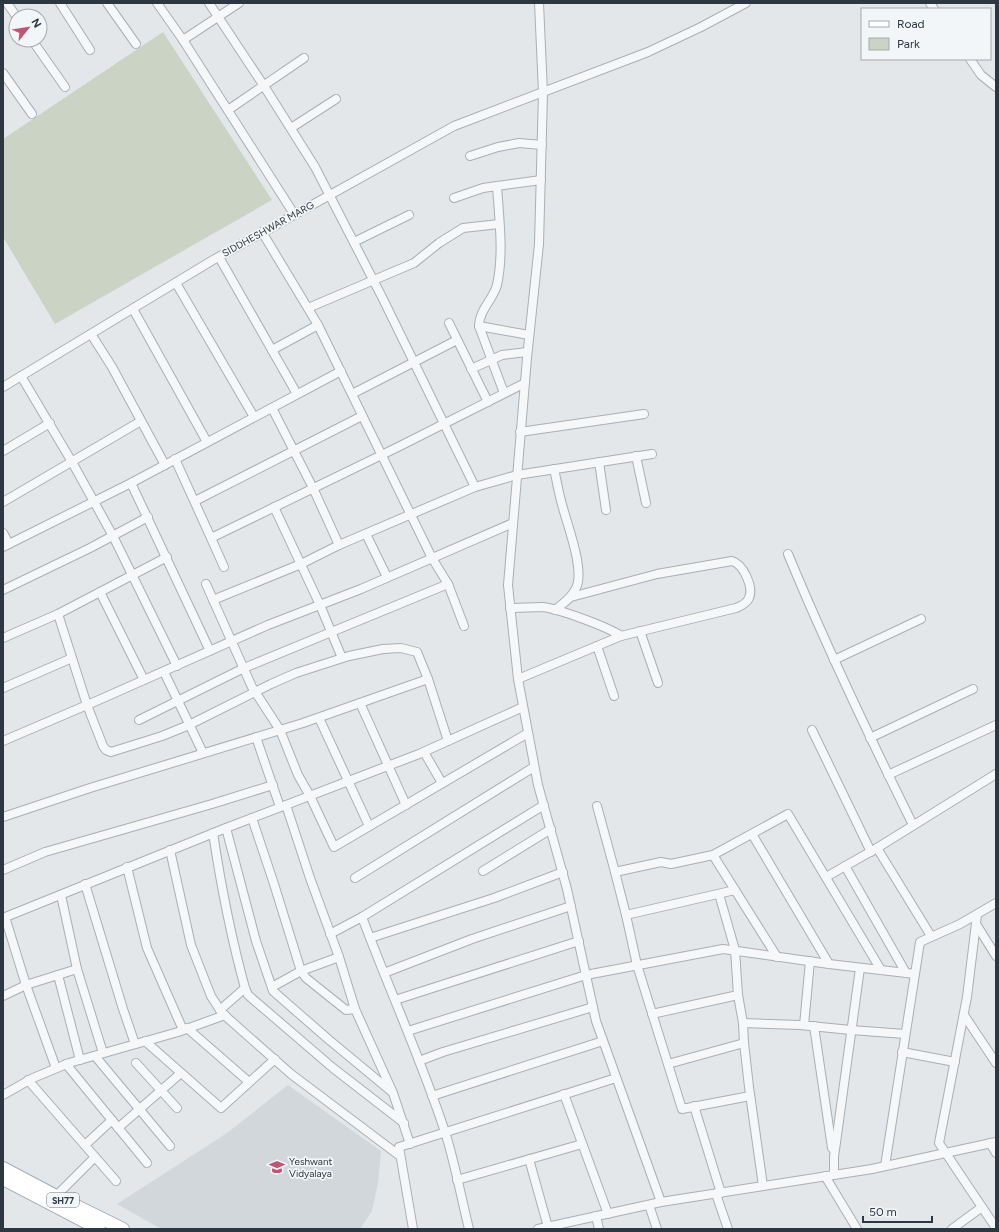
<svg xmlns="http://www.w3.org/2000/svg" width="999" height="1232" viewBox="0 0 999 1232" font-family="Figtree,sans-serif">
<rect width="100%" height="100%" fill="#e3e7ea"/>
<polygon fill="#d2d7dc" points="288,1085 381,1151 378,1183 372,1211 360,1229 161,1229 117,1204 227,1133"/>
<polygon fill="#cbd3c5" points="163,32 272,200 55,324 3,237 3,139"/>
<g fill="none" stroke-linecap="round" stroke-linejoin="round">
<defs>
<g id="street">
<polyline points="7,3 16,16"/>
<polyline points="60,3 90,50"/>
<polyline points="107,3 136,44"/>
<polyline points="157,3 183,40 294,214"/>
<polyline points="209,3 264,86 315,167 383,299 475,487 339,545 301,564 213,600"/>
<polyline points="539,3 543,93 539,244 527,358 508,585 518,679 538,785 567,889 596,1021 661,1202"/>
<polyline points="930,3 934,9"/>
<polyline points="32,40 65,87"/>
<polyline points="183,40 239,3"/>
<polyline points="970,59 981,75 996,87"/>
<polyline points="3,73 32,114"/>
<polyline points="228,110 304,58"/>
<polyline points="291,128 336,99"/>
<polyline points="470,156 498,147 519,143 542,145"/>
<polyline points="454,198 483,188 497,186"/>
<polyline points="262,232 318,325 432,558 448,584 464,626"/>
<polyline points="354,242 409,215"/>
<polyline points="219,257 297,394"/>
<polyline points="176,283 254,417"/>
<polyline points="308,308 414,263 439,243 463,228 499,224"/>
<polyline points="133,309 207,442"/>
<polyline points="449,323 488,402"/>
<polyline points="479,326 529,335"/>
<polyline points="91,334 112,367 165,465"/>
<polyline points="272,350 318,325"/>
<polyline points="471,369 502,355 527,352"/>
<polyline points="21,376 72,462 113,536 177,666"/>
<polyline points="3,387 213,260 454,126 648,52 701,27 746,3"/>
<path d="M504,393L479,326C479,310 493,300 497,285C504,253 499,218 497,186L541,180"/>
<polyline points="352,394 457,340"/>
<polyline points="272,408 313,488 339,545"/>
<polyline points="520,432 644,414"/>
<polyline points="3,451 50,423"/>
<polyline points="636,456 646,503"/>
<polyline points="175,459 211,538 398,447 525,383"/>
<polyline points="599,462 606,510"/>
<path d="M554,469C557,482 559,495 563,508C568,527 585,571 576,588C572,598 562,604 555,610"/>
<polyline points="131,483 210,651"/>
<polyline points="475,487 517,475 652,454"/>
<polyline points="195,501 362,416"/>
<polyline points="3,502 141,421"/>
<polyline points="274,507 320,605 342,658"/>
<polyline points="3,533 9,544"/>
<polyline points="366,534 387,577"/>
<polyline points="211,538 224,567"/>
<polyline points="3,547 131,483 341,371"/>
<path d="M788,554C826,646 869,736 913,825"/>
<polyline points="206,584 252,687 280,730 298,775 310,796 334,847 528,733"/>
<polyline points="3,590 90,548 148,517"/>
<polyline points="100,592 144,680"/>
<path d="M510,608C520,608 531,607 542,607C557,608 608,627 621,636"/>
<polyline points="58,614 87,705 103,746 106,750 111,752 162,736 189,725 271,684 296,673 349,656 383,649 401,648 417,652 428,679"/>
<polyline points="640,631 658,683"/>
<polyline points="3,638 58,614 167,557"/>
<polyline points="597,646 614,696"/>
<polyline points="834,660 921,619"/>
<polyline points="164,672 203,753"/>
<path d="M518,679L621,636L736,608C741,606 747,603 749,598C754,587 743,564 732,561L657,574L571,597"/>
<polyline points="3,688 72,658"/>
<polyline points="360,703 406,805"/>
<polyline points="319,718 369,826"/>
<polyline points="139,720 244,668 448,584"/>
<polyline points="812,730 871,852"/>
<polyline points="256,737 280,807"/>
<polyline points="870,738 973,689"/>
<polyline points="3,741 101,699 268,625 361,589 513,523"/>
<polyline points="424,752 442,783"/>
<polyline points="888,775 996,725"/>
<polyline points="286,805 310,878 339,957 355,1009 393,1093 410,1144"/>
<polyline points="597,806 615,872"/>
<polyline points="3,817 90,788 303,723 428,679 448,741"/>
<polyline points="252,818 274,884 301,971 306,978 346,1010 355,1009"/>
<polyline points="226,828 256,941 273,991 328,1039 392,1092"/>
<path d="M213,833C221,886 231,937 245,988L248,995L333,1068L404,1123"/>
<polyline points="752,834 829,964"/>
<polyline points="877,848 931,936"/>
<polyline points="170,850 191,945 211,996 222,1013 291,1074 400,1156"/>
<polyline points="713,855 788,814 881,970"/>
<polyline points="845,866 906,973"/>
<polyline points="127,867 147,948 183,1030"/>
<polyline points="3,870 45,852 212,804 273,785"/>
<polyline points="483,871 551,829"/>
<polyline points="826,877 877,848 996,774"/>
<polyline points="355,878 534,767"/>
<polyline points="85,884 123,1009 135,1044"/>
<polyline points="719,894 735,950 738,995 743,1023 744,1043 749,1087 763,1186"/>
<polyline points="61,895 77,969 103,1053"/>
<polyline points="626,915 735,890"/>
<polyline points="977,915 967,997 939,1143 996,1228"/>
<polyline points="5,917 26,985 56,1068"/>
<path d="M362,917C389,989 421,1059 445,1132C455,1163 461,1197 469,1229"/>
<polyline points="3,918 226,828 419,754 523,707"/>
<polyline points="976,924 996,956"/>
<polyline points="330,934 362,917 544,805"/>
<polyline points="370,938 494,898 563,872"/>
<polyline points="384,973 472,939 571,906"/>
<polyline points="58,975 80,1060"/>
<polyline points="272,987 301,971 339,957"/>
<polyline points="3,996 26,985 77,969"/>
<polyline points="395,1000 579,941"/>
<polyline points="220,1010 245,988"/>
<polyline points="652,1014 738,995"/>
<polyline points="964,1015 996,1063"/>
<polyline points="743,1023 800,1025 851,1030 905,1034"/>
<polyline points="804,1025 810,961"/>
<polyline points="814,1026 832,1148"/>
<polyline points="187,1028 249,1082"/>
<polyline points="408,1031 586,975 723,949 829,964 915,974"/>
<polyline points="145,1041 221,1108 275,1059"/>
<polyline points="902,1052 955,1062"/>
<polyline points="95,1056 170,1146"/>
<polyline points="419,1061 443,1052 593,1007"/>
<polyline points="136,1063 177,1108"/>
<polyline points="66,1064 147,1163"/>
<polyline points="668,1064 744,1043"/>
<polyline points="28,1080 116,1181"/>
<polyline points="564,1094 608,1214"/>
<polyline points="3,1095 33,1078 69,1063 178,1032 225,1015"/>
<polyline points="432,1096 603,1041"/>
<polyline points="750,1096 682,1109 637,965 626,915 615,872 661,862 671,864 713,855 777,957"/>
<polyline points="694,1106 721,1193"/>
<polyline points="118,1128 181,1073"/>
<polyline points="990,1143 996,1153"/>
<polyline points="85,1145 112,1120"/>
<polyline points="529,1159 548,1227"/>
<polyline points="885,1166 920,942 960,924 996,903"/>
<polyline points="834,1175 834,1157 860,968"/>
<polyline points="825,1176 857,1229"/>
<polyline points="457,1180 582,1144"/>
<polyline points="716,1194 728,1229"/>
<polyline points="56,1196 95,1157"/>
<polyline points="649,1205 657,1229"/>
<polyline points="596,1216 599,1229"/>
<polyline points="413,1229 399,1147 616,1078"/>
<polyline points="538,1229 661,1202 872,1169 996,1142"/>
<polyline points="952,1229 982,1207"/>
</g>
<g id="primary">
<polyline points="3,1168 56,1196 123,1229"/>
<polyline points="3,1179 99,1229"/>
</g>
</defs>
<use href="#street" stroke="#a9afb4" stroke-width="10"/>
<use href="#primary" stroke="#a4adb5" stroke-width="14"/>
<use href="#street" stroke="#f6f7f9" stroke-width="8"/>
<use href="#primary" stroke="#fff" stroke-width="12"/>
</g>
<defs>
<symbol id="school-bare" viewBox="-9 -9 18 18"><path d="M0-5L7-2L0 1L-7-2ZM-4 1L0 2.5L4 1V4Q0 6-4 4Z" fill="#c35475" stroke="#f3f6f8" stroke-width="2.5" paint-order="stroke"/></symbol>
</defs>
<g fill-rule="evenodd">
<use href="#school-bare" x="266" y="1156" width="22" height="22"/>
</g>
<g text-anchor="middle" dominant-baseline="central" stroke-width="3.5" stroke-linejoin="round" paint-order="stroke">
<rect fill="#f3f6f8" stroke="#687078" stroke-width="1" x="47" y="1193" width="32" height="14" rx="3"/>
<g font-size="9" font-weight="bold" fill="#2d3741">
<text x="63" y="1200">SH77</text>
</g>
<g font-size="10" fill="#2d3741" stroke="#f3f6f8">
<text transform="translate(268 229) rotate(-29)">SIDDHESHWAR MARG</text>
</g>
<g font-size="10" fill="#2d3741" stroke="#f3f6f8" text-anchor="start">
<text x="289" y="1161">Yeshwant<tspan x="289" dy="12">Vidyalaya</tspan></text>
</g>
</g>
<rect width="999" height="1232" fill="none" stroke="#2d3741" stroke-width="8"/>
<rect x="861" y="8" width="130" height="52" fill="#f3f6f8" stroke="#a4aaaf"/>
<rect x="869" y="21" width="20" height="6" fill="#ffffff" stroke="#a4aaaf"/>
<text x="897" y="28" font-size="12" fill="#2d3741">Road</text>
<rect x="869" y="38" width="20" height="12" fill="#cbd3c5" stroke="#a4aaaf"/>
<text x="897" y="48" font-size="12" fill="#2d3741">Park</text>
<g transform="translate(28 28) rotate(60)"><circle r="19" fill="#f3f6f8" stroke="#a4aaaf"/>
<path d="M0-3L7 15L0 10L-7 15Z" fill="#c35475"/>
<text y="-6" font-size="11" font-weight="bold" text-anchor="middle" fill="#2d3741">N</text>
</g>
<path d="M863 1216v6h69v-6" fill="none" stroke="#2d3741" stroke-width="2"/>
<text x="869" y="1216" font-size="12" fill="#2d3741" stroke="#f3f6f8" stroke-width="3" paint-order="stroke">50 m</text>
</svg>
